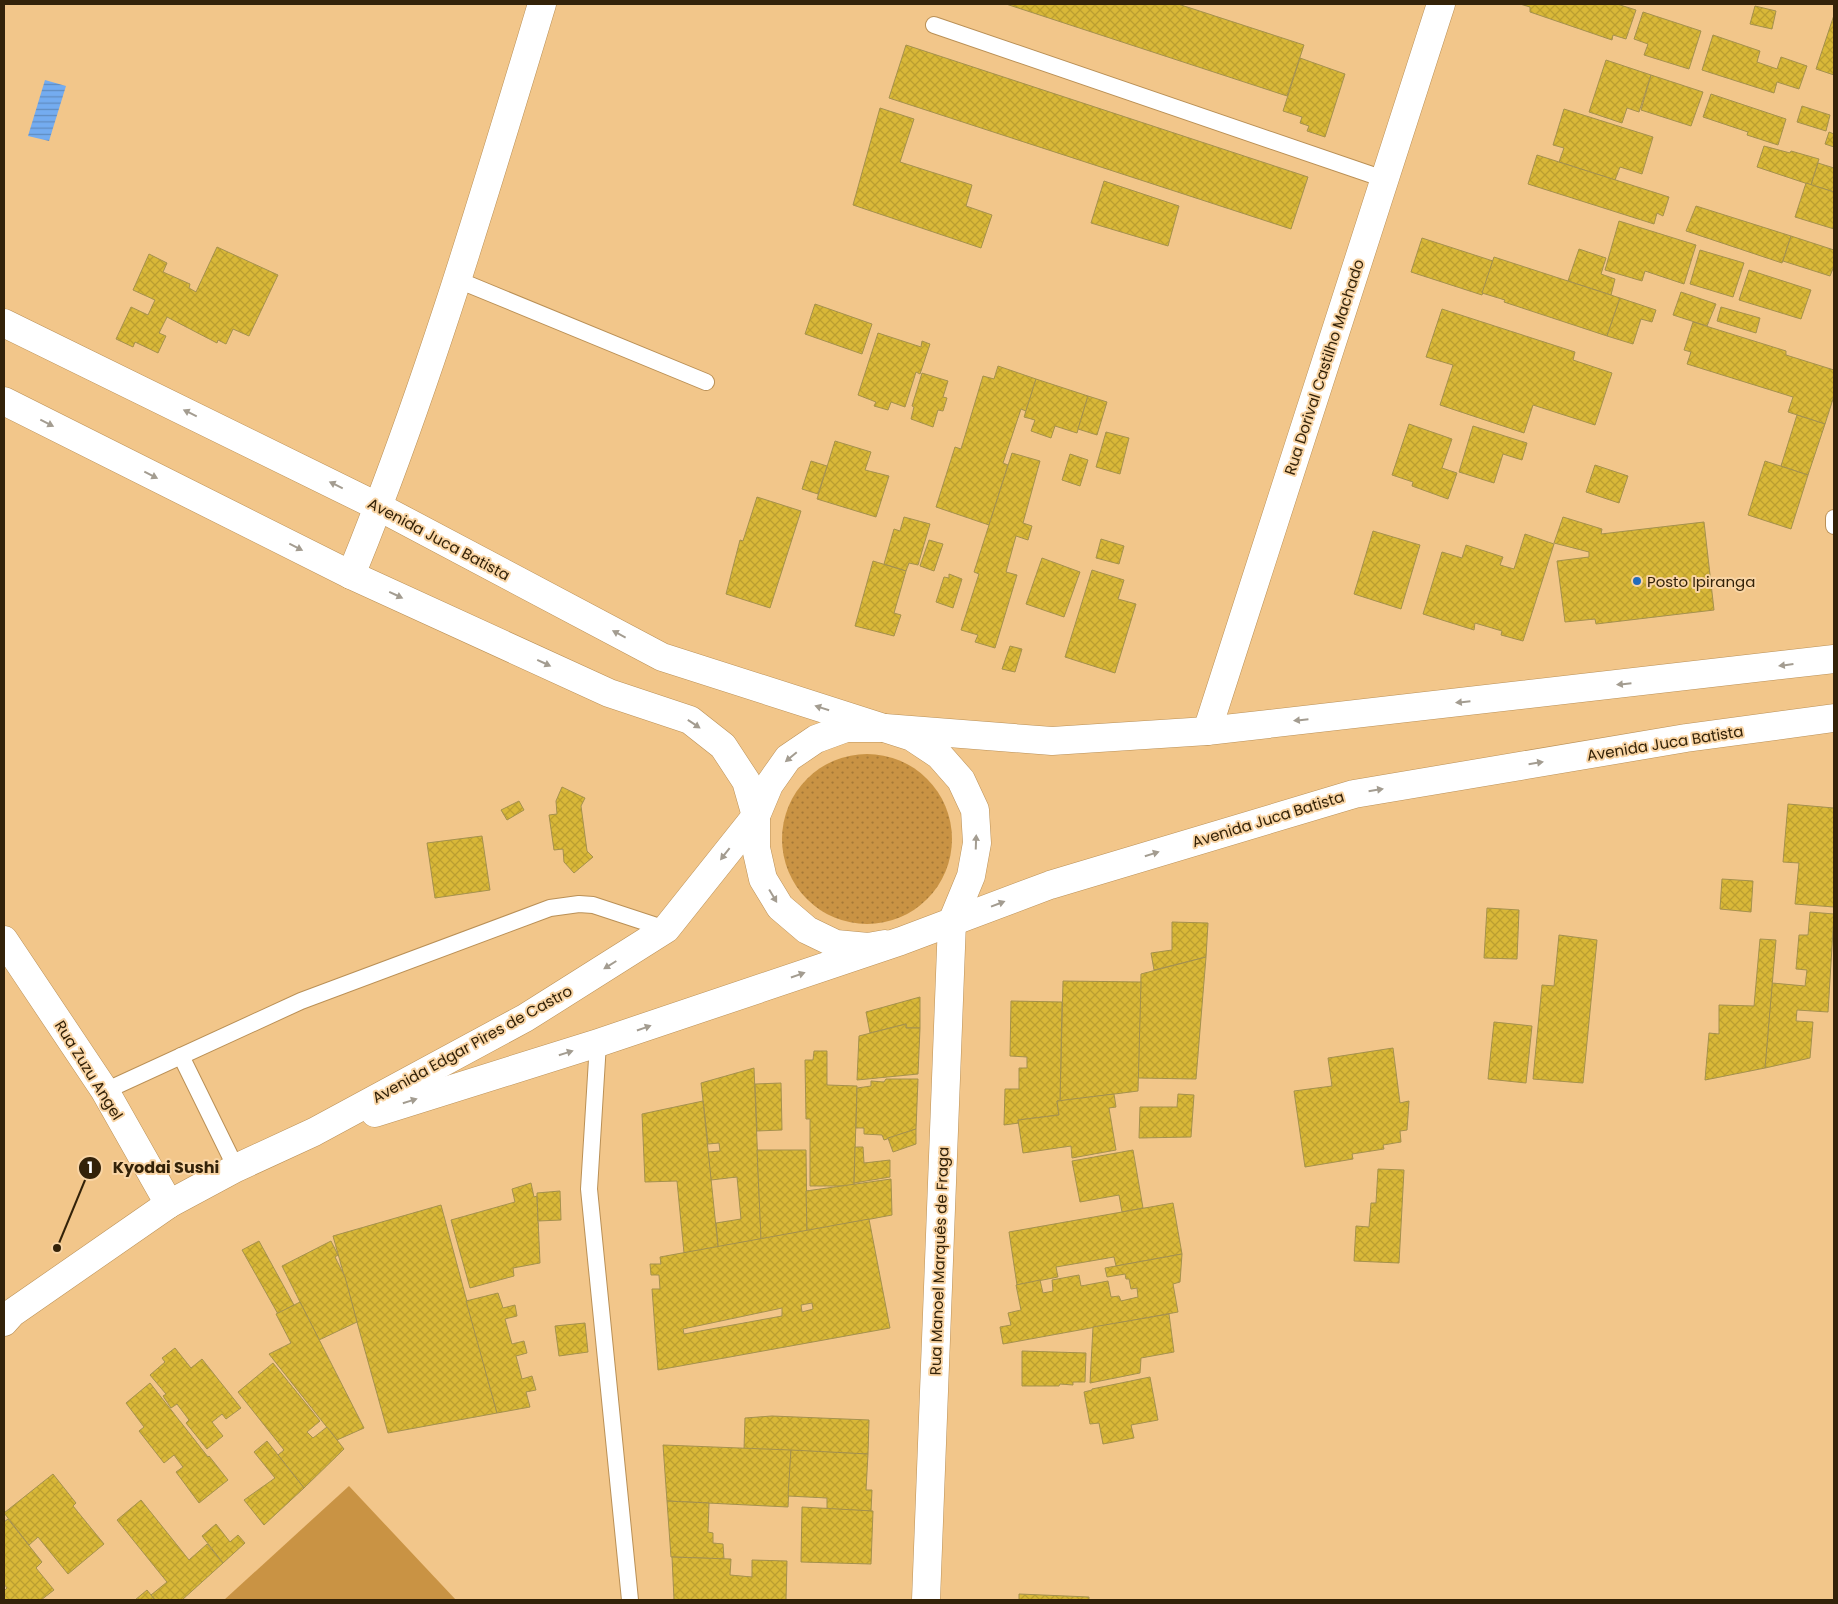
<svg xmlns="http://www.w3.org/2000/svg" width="1838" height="1604" viewBox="0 0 1838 1604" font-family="Poppins,sans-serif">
<defs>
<pattern id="grass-dots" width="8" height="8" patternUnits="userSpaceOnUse" patternTransform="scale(1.25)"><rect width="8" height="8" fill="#c99344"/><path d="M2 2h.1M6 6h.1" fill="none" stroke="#a47837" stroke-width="1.8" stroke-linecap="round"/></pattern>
<pattern id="water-rules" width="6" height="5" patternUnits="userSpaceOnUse" patternTransform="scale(1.25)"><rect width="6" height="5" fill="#74acf0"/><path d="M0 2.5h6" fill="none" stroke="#608cc1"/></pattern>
<pattern id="building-cross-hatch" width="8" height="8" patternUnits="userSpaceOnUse" patternTransform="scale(1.25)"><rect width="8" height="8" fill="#d9b838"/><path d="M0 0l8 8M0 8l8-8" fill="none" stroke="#bb9e30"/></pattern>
</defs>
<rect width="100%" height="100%" fill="#f2c68a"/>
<circle fill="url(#grass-dots)" cx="867" cy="839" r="85"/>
<polygon fill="#c99344" points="349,1486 456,1600 224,1600"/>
<polygon fill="url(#water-rules)" points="45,80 66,86 49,141 28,136"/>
<g fill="url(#building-cross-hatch)" stroke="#a5914d" fill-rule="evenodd">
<polygon points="1006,4 1178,4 1304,45 1287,96"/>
<polygon points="1520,4 1617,4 1636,10 1626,39 1613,35 1612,40 1530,12 1530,7"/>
<polygon points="1755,6 1776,11 1772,29 1750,24"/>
<polygon points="1643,12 1701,31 1689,69 1644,55 1648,44 1634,39"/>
<polygon points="1834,15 1834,75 1816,69"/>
<polygon points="1713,35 1760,51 1757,62 1777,69 1781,57 1807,66 1799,89 1777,82 1774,93 1702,70"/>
<polygon points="906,45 1308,177 1291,229 889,98"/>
<polygon points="1300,58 1345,74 1325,137 1307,131 1309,126 1300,123 1302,117 1283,111"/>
<polygon points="1606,60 1651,75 1639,112 1627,108 1622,123 1589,112"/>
<polygon points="1651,75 1703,92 1691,126 1641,110"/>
<polygon points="1711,94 1786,119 1778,145 1747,135 1748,132 1703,117"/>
<polygon points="1802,106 1830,115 1826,131 1797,122"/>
<polygon points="880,108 914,119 900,162 972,185 966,206 992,215 981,248 853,205"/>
<polygon points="1564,109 1653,137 1642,174 1620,167 1615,180 1559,162 1564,148 1553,145"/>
<polygon points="1829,132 1834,134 1834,147 1825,144"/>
<polygon points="1764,146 1790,153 1791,151 1819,159 1811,185 1757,167"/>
<polygon points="1537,155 1669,197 1663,216 1657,213 1654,224 1528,184"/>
<polygon points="1818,163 1834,168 1834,192 1811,185"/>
<polygon points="1104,181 1179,206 1168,246 1091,223"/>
<polygon points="1806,183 1834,192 1834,229 1795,217"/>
<polygon points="1696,206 1791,236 1782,263 1686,231"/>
<polygon points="1619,221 1696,245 1684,284 1645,271 1642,281 1605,270"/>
<polygon points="1791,236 1834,250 1834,266 1830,276 1783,261"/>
<polygon points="1422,238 1493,261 1482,295 1411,272"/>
<polygon points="217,247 278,275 249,336 233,329 226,344 218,340 217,343 167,317 159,333 166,336 158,353 135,342 133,347 116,339 131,307 148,315 155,300 133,290 149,254 167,263 163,272 190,284 189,288 196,292"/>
<polygon points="1579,249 1606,258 1601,274 1615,279 1611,295 1568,281"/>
<polygon points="1700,250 1744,263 1733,297 1690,284"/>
<polygon points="1494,257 1620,298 1607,336 1504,302 1505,300 1482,293"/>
<polygon points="1749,270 1811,290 1801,319 1739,300"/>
<polygon points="1681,292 1716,304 1707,326 1673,315"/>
<polygon points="1620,298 1656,310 1652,322 1641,319 1633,344 1607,336"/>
<polygon points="815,304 872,324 862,354 805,334"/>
<polygon points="1721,307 1760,318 1756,333 1717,321"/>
<polygon points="1442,309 1575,352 1573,360 1612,373 1595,425 1533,405 1524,433 1440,405 1453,365 1426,357"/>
<polygon points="1693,322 1786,351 1786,355 1834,370 1834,396 1825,424 1788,412 1793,397 1687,364 1691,352 1684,350"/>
<polygon points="878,333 921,347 922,341 930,344 920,374 916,372 905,407 891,402 888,410 874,406 876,402 858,395"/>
<polygon points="998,366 1036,379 1026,411 1021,409 1003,463 1008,465 989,525 936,507 955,447 961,449 983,376 994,379"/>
<polygon points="922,373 948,381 943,397 947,398 943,411 938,410 933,427 911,419 914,407 912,406"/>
<polygon points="1036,379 1088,396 1077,433 1055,426 1051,438 1031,431 1035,420 1024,417"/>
<polygon points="1088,396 1107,402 1097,435 1078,429"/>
<polygon points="1797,415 1825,424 1808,475 1781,466"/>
<polygon points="1409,424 1452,439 1442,468 1457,473 1448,499 1412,486 1413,482 1392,475"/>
<polygon points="1473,426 1527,443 1522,460 1503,454 1494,483 1459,472"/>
<polygon points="1106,432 1129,438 1120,474 1096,467"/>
<polygon points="835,441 871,452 865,470 889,476 876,517 817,499"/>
<polygon points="1012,453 1040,461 1023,523 1032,526 1028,540 1016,536 1006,572 1017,575 995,648 975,642 978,635 961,630 979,574 974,572"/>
<polygon points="1070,454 1088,460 1080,486 1062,480"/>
<polygon points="811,461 827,466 818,494 802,489"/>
<polygon points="1765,461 1808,475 1791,529 1748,515"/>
<polygon points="1595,465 1628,476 1619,503 1586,492"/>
<polygon points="757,497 801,511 770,608 726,594 740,540 743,541"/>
<polygon points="904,517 930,524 918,565 909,563 906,571 884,564 894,529 900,531"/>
<polygon points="1563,517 1602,529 1601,534 1704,522 1714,610 1596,624 1595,619 1565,622 1557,561 1589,557 1589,552 1554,543"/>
<polygon points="1373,531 1420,545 1401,609 1354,594"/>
<polygon points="1525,534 1554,544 1523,641 1501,635 1502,631 1475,623 1474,630 1423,614 1442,552 1462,558 1466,545 1503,557 1500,565 1514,569"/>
<polygon points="1101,539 1124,546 1119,564 1096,558"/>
<polygon points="929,540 943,544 934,571 920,566"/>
<polygon points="1042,558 1080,572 1064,617 1026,604"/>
<polygon points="873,561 906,571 894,613 901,615 894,636 855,626"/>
<polygon points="1092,570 1124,580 1118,599 1136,604 1115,673 1065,657"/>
<polygon points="949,574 962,579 953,608 936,602 944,577 949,578"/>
<polygon points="1010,646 1022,649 1015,672 1002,669"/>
<polygon points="562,787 585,798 581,806 587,851 593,857 574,873 564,862 563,849 554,850 549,815 557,814 556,801"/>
<polygon points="519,801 524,810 507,820 501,810"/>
<polygon points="1788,804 1834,808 1834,907 1795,904 1799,863 1783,862"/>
<polygon points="482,836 490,890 435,898 427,843"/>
<polygon points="1722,879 1753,881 1751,912 1720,909"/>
<polygon points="1487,908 1519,910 1517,959 1484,958"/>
<polygon points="1810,912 1834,914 1828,1012 1797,1010 1796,1021 1813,1022 1810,1058 1765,1068 1772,983 1805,986 1807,970 1796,969 1799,935 1808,935"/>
<polygon points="1172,922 1208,923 1206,957 1154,970 1151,953 1172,950"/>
<polygon points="1559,935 1597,940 1583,1083 1533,1079 1542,985 1554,986"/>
<polygon points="1760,939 1776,940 1765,1068 1705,1080 1709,1033 1719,1034 1719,1005 1754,1006"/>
<polygon points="1206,957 1196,1079 1138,1078 1141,974"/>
<polygon points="1063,981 1141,982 1138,1091 1060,1101"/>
<polygon points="920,997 920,1028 906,1028 906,1024 870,1033 866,1012"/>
<polygon points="1011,1001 1062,1002 1060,1101 1057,1101 1059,1115 1018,1120 1019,1123 1004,1125 1005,1089 1019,1089 1019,1068 1027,1068 1027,1057 1010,1056"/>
<polygon points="1494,1022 1532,1026 1526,1083 1488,1079"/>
<polygon points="906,1024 906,1028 920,1028 918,1074 857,1080 859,1036"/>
<polygon points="1393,1048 1400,1103 1409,1101 1407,1130 1400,1131 1401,1142 1383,1145 1384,1149 1352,1154 1353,1159 1305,1167 1294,1091 1332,1086 1328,1058"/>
<polygon points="814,1051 827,1051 827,1085 857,1086 854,1186 810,1186 810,1119 806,1119 805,1060 813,1060"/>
<polygon points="754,1068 761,1239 718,1247 716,1223 741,1219 737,1177 711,1180 708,1152 720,1151 719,1143 708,1144 701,1083"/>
<polygon points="886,1079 918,1079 916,1129 884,1140 882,1135 864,1134 864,1128 856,1128 857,1088 871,1086 871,1081 884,1082"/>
<polygon points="781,1083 782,1130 757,1131 755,1084"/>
<polygon points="1114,1094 1116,1107 1109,1108 1116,1150 1072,1158 1071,1146 1023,1153 1018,1120 1059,1115 1057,1101"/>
<polygon points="1178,1094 1194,1095 1191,1137 1139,1138 1140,1107 1177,1107"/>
<polygon points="703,1101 718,1247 684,1253 677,1181 645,1182 642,1114"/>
<polygon points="916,1129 916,1144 893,1152 888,1138"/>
<polygon points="855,1147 863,1147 864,1163 890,1160 890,1177 854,1183"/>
<polygon points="757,1150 806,1150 807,1231 761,1239"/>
<polygon points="1133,1150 1143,1208 1122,1212 1119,1195 1080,1202 1072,1161"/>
<polygon points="1378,1169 1404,1170 1399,1263 1354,1261 1356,1226 1369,1227 1371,1203 1376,1203"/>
<polygon points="891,1179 892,1215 807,1231 806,1191"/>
<polygon points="531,1183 534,1197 537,1196 540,1263 513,1268 514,1276 470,1288 451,1220 515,1202 512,1189"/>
<polygon points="560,1191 561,1220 538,1221 537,1193"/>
<polygon points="1173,1203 1182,1254 1116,1266 1114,1257 1056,1267 1058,1277 1017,1285 1009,1232"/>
<polygon points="441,1205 497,1413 388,1433 333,1236"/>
<path d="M869,1219L890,1328L658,1370L652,1289H660L659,1275H651L650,1264H661L660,1257ZM812,1303L813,1309L802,1312L801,1305ZM782,1308V1316L684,1334L683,1329Z"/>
<polygon points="259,1241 294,1305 278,1314 242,1250"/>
<polygon points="331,1241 338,1255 335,1257 345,1277 357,1322 319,1340 282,1266"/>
<polygon points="1182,1254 1180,1282 1173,1284 1178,1312 1003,1344 1000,1327 1011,1325 1008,1313 1021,1310 1016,1285 1040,1280 1043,1293 1053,1291 1052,1280 1079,1275 1081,1286 1108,1281 1111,1297 1119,1296 1121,1301 1138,1297 1137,1288 1131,1289 1129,1279 1126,1279 1125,1274 1107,1277 1105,1268"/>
<polygon points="498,1293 503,1308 515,1305 517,1316 505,1319 512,1344 524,1341 527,1353 516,1356 522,1379 532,1376 536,1390 526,1392 530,1407 497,1413 466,1301"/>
<polygon points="300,1302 364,1428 337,1440 269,1354 291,1343 276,1314"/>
<polygon points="1169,1314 1174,1352 1141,1358 1140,1373 1090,1383 1093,1327"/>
<polygon points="585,1323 588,1352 559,1356 555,1326"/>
<polygon points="175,1348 191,1368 202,1359 241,1408 226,1419 222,1414 212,1422 223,1436 207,1449 186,1423 189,1420 177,1404 171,1408 163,1396 166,1394 150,1375 165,1362 162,1358"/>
<polygon points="1022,1351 1086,1353 1085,1382 1073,1382 1073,1385 1060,1384 1059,1386 1022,1386"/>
<polygon points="273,1363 320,1421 307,1432 313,1438 327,1427 344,1449 304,1488 278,1455 284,1450 238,1392"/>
<polygon points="1150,1377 1158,1420 1131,1425 1134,1438 1103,1444 1099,1423 1090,1424 1084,1392 1092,1390 1092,1389"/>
<polygon points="150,1383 208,1457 209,1456 228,1480 199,1503 176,1472 183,1467 174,1455 164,1463 139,1431 144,1427 126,1403"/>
<polygon points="772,1416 869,1420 868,1454 744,1449 745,1418"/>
<polygon points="267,1441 304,1488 264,1525 244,1500 275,1478 254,1452"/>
<polygon points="663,1445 791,1450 788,1507 667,1501"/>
<polygon points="791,1450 868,1454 866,1490 872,1490 871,1511 827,1509 827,1498 788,1496"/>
<polygon points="53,1474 76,1503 73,1506 104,1544 68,1574 38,1537 29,1545 4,1513"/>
<polygon points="141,1500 189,1560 207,1544 223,1563 182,1600 155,1600 151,1595 167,1582 117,1520"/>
<polygon points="667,1501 709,1503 708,1532 713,1533 713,1543 723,1544 724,1559 671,1557"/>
<polygon points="802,1507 873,1511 871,1564 801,1562"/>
<polygon points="8,1519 42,1562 36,1568 54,1590 41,1600 4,1600 4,1591 7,1588 4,1584 4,1522"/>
<polygon points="216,1524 230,1542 238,1535 245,1543 223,1563 202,1536"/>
<polygon points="672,1557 731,1559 730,1575 752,1577 752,1560 787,1561 786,1600 674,1600"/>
<polygon points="147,1590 155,1600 135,1600"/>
<polygon points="1019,1594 1089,1597 1089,1600 1019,1600"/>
</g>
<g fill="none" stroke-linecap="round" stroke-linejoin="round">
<defs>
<g id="service">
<polyline points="934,25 1384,179"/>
<polyline points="458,280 706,382"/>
<polyline points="1834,518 1834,526"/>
<polyline points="598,1043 589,1189 630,1600"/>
<polyline points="181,1056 236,1168"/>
<polyline points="105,1091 301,1001 550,908 579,904 593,905 666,929"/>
</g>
<g id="minor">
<path d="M351,575C427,389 484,196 542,4"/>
<polyline points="1207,731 1441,4"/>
<polyline points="4,940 105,1091 169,1204"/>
<polyline points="926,1600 952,922"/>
</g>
<g id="secondary">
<polyline points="4,323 379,507 662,657 912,737 939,755 961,780 975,810 977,843 971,876 952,922"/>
<polyline points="4,401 351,575 609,693 690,720 723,746 746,781 756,816 756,848 763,879 780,907 807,930 836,944 868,947 885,944"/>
</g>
<g id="primary">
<polyline points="375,1113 598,1043 901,941 1050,885 1354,794 1686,738 1834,718"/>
<polyline points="4,1322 12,1313 169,1204 236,1168 314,1132 525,1018 666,929 756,816 769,785 788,758 816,739 846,728 885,728 1052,741 1207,731 1834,659"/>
</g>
</defs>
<use href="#service" stroke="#ba9056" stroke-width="18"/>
<use href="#minor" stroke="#ba9056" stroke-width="29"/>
<use href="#secondary" stroke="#ba9056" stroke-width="29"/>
<use href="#primary" stroke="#ba9056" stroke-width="29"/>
<use href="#service" stroke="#fff" stroke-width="16"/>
<use href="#minor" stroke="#fff" stroke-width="28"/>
<use href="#secondary" stroke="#fff" stroke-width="28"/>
<use href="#primary" stroke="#fff" stroke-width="28"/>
</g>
<defs><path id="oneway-solid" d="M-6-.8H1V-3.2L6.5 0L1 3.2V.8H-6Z" transform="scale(1.25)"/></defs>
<g fill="#a39c90">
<use href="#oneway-solid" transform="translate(190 413) rotate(-154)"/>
<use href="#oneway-solid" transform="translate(47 423) rotate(27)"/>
<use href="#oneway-solid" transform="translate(151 475) rotate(27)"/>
<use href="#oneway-solid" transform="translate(336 485) rotate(-154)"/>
<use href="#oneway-solid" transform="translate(296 547) rotate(27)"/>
<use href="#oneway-solid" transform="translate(396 595) rotate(25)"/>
<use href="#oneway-solid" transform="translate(619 634) rotate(-152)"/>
<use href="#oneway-solid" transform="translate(544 663) rotate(25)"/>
<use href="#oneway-solid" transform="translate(1786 665) rotate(173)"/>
<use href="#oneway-solid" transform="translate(1624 684) rotate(174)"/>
<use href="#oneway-solid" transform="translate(1463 702) rotate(174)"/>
<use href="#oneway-solid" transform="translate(822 708) rotate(-162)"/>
<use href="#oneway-solid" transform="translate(1301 720) rotate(174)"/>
<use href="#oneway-solid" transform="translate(694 724) rotate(34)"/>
<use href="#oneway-solid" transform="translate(791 757) rotate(140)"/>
<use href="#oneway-solid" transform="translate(1536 763) rotate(-9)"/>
<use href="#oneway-solid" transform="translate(1376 790) rotate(-9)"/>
<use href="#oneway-solid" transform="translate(976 842) rotate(-88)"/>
<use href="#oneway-solid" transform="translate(725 854) rotate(128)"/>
<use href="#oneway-solid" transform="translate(1152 854) rotate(-17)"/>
<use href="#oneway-solid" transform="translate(773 896) rotate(59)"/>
<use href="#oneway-solid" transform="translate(998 904) rotate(-21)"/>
<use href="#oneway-solid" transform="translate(610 965) rotate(148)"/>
<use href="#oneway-solid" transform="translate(798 975) rotate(-19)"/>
<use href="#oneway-solid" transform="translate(644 1028) rotate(-19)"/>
<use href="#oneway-solid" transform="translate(566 1053) rotate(-17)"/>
<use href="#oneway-solid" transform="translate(410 1101) rotate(-17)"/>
</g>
<circle fill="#226bbb" stroke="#f9d5a5" stroke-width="2" cx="1637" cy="581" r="5"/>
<g text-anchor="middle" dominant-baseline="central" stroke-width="4" stroke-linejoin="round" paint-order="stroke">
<g font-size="15" fill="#332209" stroke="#f9d5a5">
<text transform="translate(1324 367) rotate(-72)">Rua Dorival Castilho Machado</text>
<text transform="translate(439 539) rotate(28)">Avenida Juca Batista</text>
<text transform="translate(1665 743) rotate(-9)">Avenida Juca Batista</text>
<text transform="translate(1268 819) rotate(-17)">Avenida Juca Batista</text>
<text transform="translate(472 1044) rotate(-29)">Avenida Edgar Pires de Castro</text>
<text transform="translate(89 1070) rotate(58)">Rua Zuzu Angel</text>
<text transform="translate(939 1261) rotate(-88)">Rua Manoel Marquês de Fraga</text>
</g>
<g font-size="15" fill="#332209" stroke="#f9d5a5" text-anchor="start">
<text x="1647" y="581">Posto Ipiranga</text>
</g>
</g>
<path fill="none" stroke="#332209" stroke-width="2" d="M57 1248L90 1168"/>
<g fill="#332209" stroke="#f9d5a5" stroke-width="2">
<circle cx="57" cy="1248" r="5"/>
<circle cx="90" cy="1168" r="12"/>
</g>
<g font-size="15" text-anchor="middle" font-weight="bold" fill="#fff">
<text x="90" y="1173">1</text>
</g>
<g font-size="16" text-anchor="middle" font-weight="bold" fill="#332209" stroke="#f9d5a5" stroke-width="4" stroke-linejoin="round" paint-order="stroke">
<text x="166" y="1173">Kyodai Sushi</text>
</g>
<rect width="1838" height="1604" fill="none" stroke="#332209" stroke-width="10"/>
</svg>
